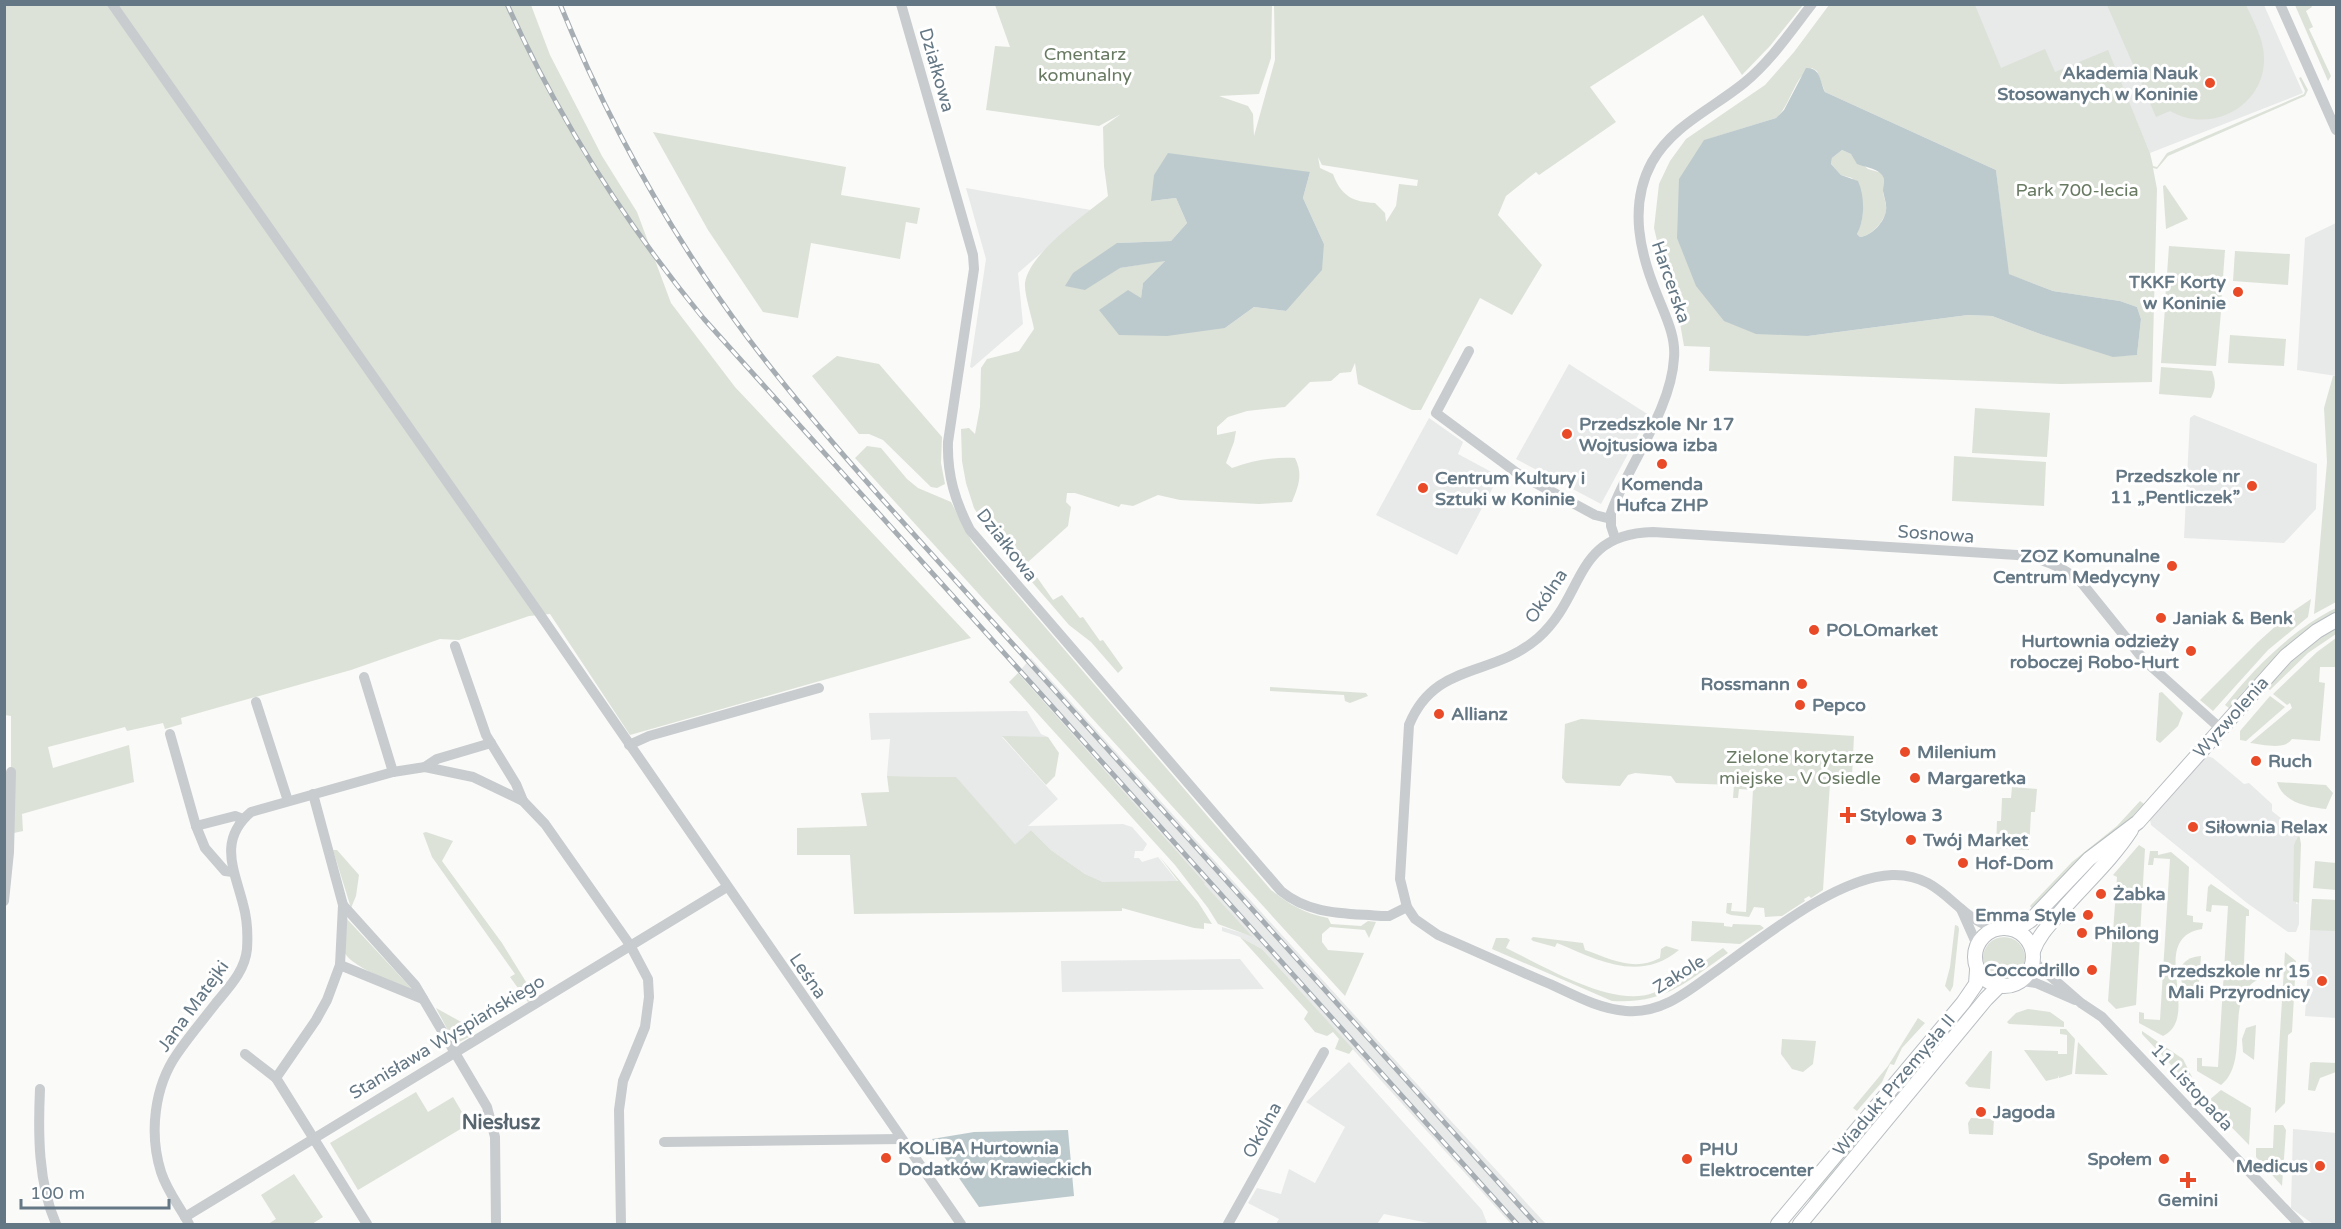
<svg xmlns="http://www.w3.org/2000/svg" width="2341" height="1229" viewBox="0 0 2341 1229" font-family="'Varela Round',sans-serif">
<rect width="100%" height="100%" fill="#fafaf8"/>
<g fill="#e8e9e9">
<polygon points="1946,5 2264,5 2303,93 2150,153 2114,66 2048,92 1988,72"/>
<polygon points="966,188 1091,210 1018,273 1023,324 972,368 970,367 986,259"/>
<polygon points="2336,223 2336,376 2297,370 2305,238"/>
<polygon points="1569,364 1649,415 1601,504 1516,459"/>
<polygon points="2194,415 2317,464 2316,509 2284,543 2184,538 2190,418"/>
<polygon points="1429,418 1463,442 1458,454 1499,476 1457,555 1376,515"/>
<polygon points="1031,658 1426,1094 1546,1224 1511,1224 1262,949 1240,937 1222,931 1222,927 1252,936 1203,884 1204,882 1018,673"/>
<polygon points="1027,711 1041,734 1048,737 1002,737 1058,799 1028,826 1123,824 1132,827 1147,844 1143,851 1135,851 1134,858 1139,858 1142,862 1158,857 1178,882 1103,882 1085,874 1051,850 1031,830 1015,844 955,777 887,776 890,739 871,740 869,713"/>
<polygon points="2207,756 2213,758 2244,784 2249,783 2272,804 2272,811 2299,833 2296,840 2296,904 2299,903 2299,924 2296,932 2288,932 2247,903 2151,825 2150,820"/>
<polygon points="2312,899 2336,900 2336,1018 2305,1016"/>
<polygon points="1240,959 1264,989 1062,992 1061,961"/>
<polygon points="1349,1062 1482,1210 1487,1223 1433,1224 1384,1214 1377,1224 1276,1224 1279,1219 1248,1203 1257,1188 1281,1194 1289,1169 1315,1183 1345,1127 1306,1102"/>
<polygon points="2293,1129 2336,1133 2336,1224 2313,1224 2291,1208"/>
</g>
<g fill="#dce2d8" fill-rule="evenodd">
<polygon points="5,5 531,5 550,55 602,156 637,212 671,303 735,387 971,638 630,735 550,614 529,616 459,640 440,639 351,670 181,718 182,724 165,729 163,723 127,731 125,727 48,747 53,768 129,745 134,782 22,814 23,831 14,833 11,822 11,716 5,715"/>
<path d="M995,5H1272L1271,58L1259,94L1219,96L1248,106L1253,114L1254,136L1275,60L1274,5H1803L1770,46L1742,75L1703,15L1590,87L1616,122L1539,175L1536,172L1506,196L1498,215L1542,265L1512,315L1480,298L1421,410H1412L1358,384L1355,363L1351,372L1340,373L1331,381L1310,382L1285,407L1247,411L1228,417L1217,427V435L1236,431L1234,442L1226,463L1232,468C1254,460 1272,457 1295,458C1303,474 1299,485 1292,502L1259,504L1180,500L1158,495L1133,506L1121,504L1119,507L1075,493H1067L1066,502L1071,507L1068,526L1027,563L1053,600L1062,595L1080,618L1083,617L1100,641L1103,640L1123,668L1118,673L1091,642L1069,625L989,532L974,508L966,483L962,461L961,429L969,428L975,434L980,407L981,368L987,359L1019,351L1034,329C1032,317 1024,294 1025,283C1029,253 1085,215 1108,196L1104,166L1103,127L1121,114L1099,126L986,110L995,46L1010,47ZM1318,157L1322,165L1418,180L1417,186L1399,184L1396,206L1386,222L1385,213L1375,203C1353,202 1341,196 1333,174L1320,168ZM1310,172L1303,198L1324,244L1286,311L1254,307L1225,328L1100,310L1141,298L1143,283L1166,260L1120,268L1117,243L1171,241L1187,223L1176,198L1151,201Z"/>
<path d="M1829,5H1975L2001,68L2045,49L2055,72L2108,50L2150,153L2153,166L2157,167L2167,153L2304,94L2305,91L2299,78L2301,77L2308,90L2305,96L2168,156L2157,169L2153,168L2157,189L2152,382L2061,384L1709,371L1710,347L1684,346L1678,312L1668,287L1654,228L1659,184L1670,161L1686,139L1765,85L1794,52ZM1812,68L1817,71L1825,92L1996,170L2008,274L2053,291L2120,301L2137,307L2141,319L2137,355L2113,356L2043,335L1992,316L1968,315L1808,336L1705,140L1776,118C1792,104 1793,77 1812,68Z"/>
<path d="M2107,5H2246C2253,21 2264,39 2264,58C2265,106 2211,135 2170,111L2156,117Z"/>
<polygon points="2295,5 2311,5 2312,7 2306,11 2313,27 2309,29 2331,76 2328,81"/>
<polygon points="653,132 846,167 841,195 920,208 917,224 906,222 900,259 811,243 798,318 763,312 708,230"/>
<path d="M1842,150L1851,154L1868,169L1882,173C1885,180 1883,185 1883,192C1884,198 1887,205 1886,211C1884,222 1871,236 1860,237L1857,234C1867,215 1863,194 1852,178L1841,175L1831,164L1832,158Z"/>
<polygon points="2165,185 2188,219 2166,229 2163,186"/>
<polygon points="2169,246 2225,250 2221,305 2165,302"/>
<polygon points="2235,251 2290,254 2288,285 2233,281"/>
<polygon points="2165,308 2221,312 2216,366 2161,363"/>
<polygon points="2230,335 2286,339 2284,366 2228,363"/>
<polygon points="837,356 879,364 942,437 941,463 945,484 937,488 931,487 883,440 869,434 859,434 812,376"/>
<path d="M2161,367L2212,371C2216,382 2216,388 2211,398L2159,394Z"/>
<polygon points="2333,376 2336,376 2336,602 2314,614 2327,462 2324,408"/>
<polygon points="1975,408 2050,413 2047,457 1972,453"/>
<path d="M867,446L881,448L907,479L918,488L951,502L972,542L1271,890C1290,905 1304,913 1328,918L1331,924L1361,926L1368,921L1376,922L1369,938L1365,930L1330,927L1322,934V942L1328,950L1364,953L1345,996L855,458Z"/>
<polygon points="1954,456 2046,462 2044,506 1952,501"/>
<polygon points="2311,599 2308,617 2268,650 2213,711 2200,700 2258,642 2289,614"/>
<path d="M2336,608V613C2292,635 2261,672 2229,708L2225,705C2255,667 2293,629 2336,608Z"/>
<path d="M2336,628V634L2308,653L2270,690L2266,687C2286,663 2310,643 2336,628Z"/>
<path d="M2336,638V667H2320L2319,682L2325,683L2320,741L2292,739C2284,751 2262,744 2250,743L2292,708L2290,703L2287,705L2273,694L2317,652Z"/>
<polygon points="1018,673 1205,883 1204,884 1253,937 1218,924 1208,908 1175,865 1009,682"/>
<polygon points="1270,687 1366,693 1368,696 1350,703 1345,701 1344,695 1270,691"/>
<polygon points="2162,692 2183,713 2178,726 2160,743 2156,740 2159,693"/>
<polygon points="2270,696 2285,707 2246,741 2240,740 2240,731"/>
<polygon points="1581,719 1854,736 1852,776 1842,775 1841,780 1830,783 1823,890 1811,898 1809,896 1804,899 1805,901 1782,916 1765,917 1764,908 1754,907 1749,917 1731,915 1726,913 1727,903 1732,903 1731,911 1746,912 1753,790 1739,789 1738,798 1733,798 1734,785 1676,783 1671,776 1635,773 1628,775 1620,786 1566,783 1562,778 1565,724"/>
<polygon points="1002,736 1048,737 1059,753 1055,776 1046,785"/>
<polygon points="887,776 956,777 1015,844 1031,830 1051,850 1085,874 1103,882 1178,881 1159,856 1198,902 1212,924 1204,923 1204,929 1194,928 1122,908 1122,911 854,914 850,855 797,855 797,828 867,826 861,793 889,792"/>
<path d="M2277,782L2326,785L2333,793L2326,809C2308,807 2283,803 2277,782Z"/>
<polygon points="2012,787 2037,789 2035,812 2031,812 2029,850 1996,848 1997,821 2001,821 2002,798 2011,798"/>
<polygon points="2140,801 2144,804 2126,823 2076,863 2033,910 2030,906 2072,862 2117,826"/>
<polygon points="426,832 453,841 442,861 502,943 536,998 528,1002 510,977 515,974 432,857 423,833"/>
<polygon points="2299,833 2301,844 2299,903 2293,901 2294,845"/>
<polygon points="2139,845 2145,849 2136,1005 2116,1009 2108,1001 2117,877 2113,875"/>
<polygon points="333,850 337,850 359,875 356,896 351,908"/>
<path d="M2150,851H2158V855L2171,852L2189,867L2187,915L2193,916V922L2203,923L2202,929C2146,938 2203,1017 2163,1036L2139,1023V1012L2144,1013V1019L2160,1020L2170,859L2154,858L2153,865H2148Z"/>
<polygon points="2315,861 2336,863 2336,890 2313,888"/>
<path d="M2211,884L2249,910V916H2246L2244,963L2250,964L2251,970L2254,971L2255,965L2260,966L2259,979C2222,996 2252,1061 2221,1085L2197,1071V1058H2202V1066L2218,1067L2228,906L2212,905L2211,912L2206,911L2208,887Z"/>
<polygon points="2312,899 2336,900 2335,931 2310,930"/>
<path d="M347,919L412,989V991C398,984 348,966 344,951C341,943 346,928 347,919Z"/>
<polygon points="1692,921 1724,923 1724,926 1732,927 1733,924 1760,925 1764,928 1740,944 1691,941"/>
<polygon points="1955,925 1958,926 1959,929 1953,986 1950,992 1945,986 1950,967"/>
<polygon points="1240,937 1262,949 1353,1049 1349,1054 1335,1049 1339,1039 1333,1032 1327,1036 1315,1032 1304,1019 1308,1012"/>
<path d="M1533,937L1583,943L1585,950C1611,959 1634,972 1660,958L1661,949L1666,946L1679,950C1639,983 1598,960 1557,943L1555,947L1533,941L1531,939Z"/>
<circle cx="2004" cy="958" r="21"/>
<path d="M1496,938H1507L1510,940L1506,948C1544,966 1612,1008 1653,993C1678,984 1701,963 1723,948L1728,953C1686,982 1666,1004 1612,1001L1492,949Z"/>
<polygon points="2285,952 2296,961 2292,1032 2288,1035 2285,1103 2275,1113"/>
<path d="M2201,956L2198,993L2185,990C2176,972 2179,958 2201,956Z"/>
<polygon points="436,1008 472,1028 473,1035 459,1042 453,1040"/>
<polygon points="1966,1008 1969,1011 1812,1201 1806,1197"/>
<polygon points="2028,1009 2050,1012 2064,1022 2064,1027 2009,1024 2007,1022 2016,1013"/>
<polygon points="1918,1018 1925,1023 1902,1048 1894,1065 1890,1064 1882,1082 1857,1111 1853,1108 1888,1066"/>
<polygon points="2256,1025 2254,1060 2243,1052 2242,1039 2246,1028"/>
<polygon points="2060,1029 2066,1029 2075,1039 2072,1074 2059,1078 2059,1075 2058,1078 2046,1081 2024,1050 2058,1051 2058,1054 2067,1054 2067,1035 2060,1034"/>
<polygon points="2142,1031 2183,1059 2192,1077 2189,1084 2142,1034"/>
<polygon points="1782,1039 1816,1041 1813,1064 1803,1072 1792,1069 1781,1054"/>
<polygon points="2078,1042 2108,1075 2075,1074"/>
<polygon points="1990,1051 1992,1051 1990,1089 1969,1087 1965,1083"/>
<polygon points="2313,1062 2336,1063 2336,1072 2320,1078 2315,1091 2308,1090 2310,1063"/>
<polygon points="2221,1090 2251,1108 2249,1145 2207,1102"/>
<polygon points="416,1092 428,1112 453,1097 469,1124 358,1190 330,1143"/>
<polygon points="1971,1118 1994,1119 1993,1135 1969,1134 1968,1123"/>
<polygon points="2274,1125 2283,1125 2286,1130 2282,1186 2256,1157 2256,1148 2273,1148"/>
<polygon points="294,1174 323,1217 312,1224 268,1224 276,1219 261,1195"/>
</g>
<g fill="#bdcacd" fill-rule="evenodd">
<path d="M1806,68C1821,67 1820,82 1825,92L1996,170L2009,274L2053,291L2120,301L2137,307L2141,319L2137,355L2113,357L2043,335L1992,316L1968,315L1808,336L1756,334L1724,321L1696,286L1677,238L1679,179L1704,140L1776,118L1784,110ZM1842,150L1851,154L1857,164C1864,167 1875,168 1880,173C1886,177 1883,184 1883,191C1884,197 1887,204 1886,210C1885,222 1871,236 1860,237L1857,234C1865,220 1865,196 1858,181L1841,175L1831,164L1832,158Z"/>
<polygon points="1168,153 1310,172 1303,198 1324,244 1322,270 1286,311 1254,307 1225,328 1167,336 1119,335 1099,310 1128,290 1141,298 1143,283 1165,261 1120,268 1085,290 1065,286 1073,273 1117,243 1171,241 1187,223 1176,198 1151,201 1154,175"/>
<polygon points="1068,1130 1074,1196 979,1207 932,1139 974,1132"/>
</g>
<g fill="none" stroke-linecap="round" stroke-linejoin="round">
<defs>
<g id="major">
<circle cx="2004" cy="957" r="29"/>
<polyline points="2016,930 2031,920 2089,859 2138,822 2286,656 2317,631 2336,620"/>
<path d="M2033,951C2039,934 2052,922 2063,909C2086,883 2113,858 2131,830"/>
<polyline points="1778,1224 1963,1003 1976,984 1977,970"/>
<polyline points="1800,1224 1986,999 1999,986"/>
</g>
</defs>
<use href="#major" stroke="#b9bec2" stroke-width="16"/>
<g stroke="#c8cccf" stroke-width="10">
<polyline points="112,4 539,613 961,1224"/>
<path d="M901,4L973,255L974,269L948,442C947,475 955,501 970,530L1281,891C1310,915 1345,913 1381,916H1389L1407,907"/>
<polyline points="2280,4 2336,130"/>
<polyline points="1469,351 1436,413 1517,473 1595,515 1611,519"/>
<path d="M1615,538L1611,526V513C1628,464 1671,411 1674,358C1676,337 1666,317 1658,297C1640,254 1628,206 1652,162C1673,125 1712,109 1744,83C1771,61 1791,31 1812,4"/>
<polyline points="455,646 486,735 516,784 523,801"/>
<polyline points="364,677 393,772"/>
<polyline points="256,702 288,801"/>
<polyline points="170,734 196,826 205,848 225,871 233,872"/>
<polyline points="629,745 649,736 819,688"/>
<polyline points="425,767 473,777 523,801 545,824 630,945 648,979 649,997 645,1027 623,1081 619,1110 621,1224"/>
<polyline points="313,794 343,905 340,965 327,1000 316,1020 276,1078 367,1224"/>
<polyline points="196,826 235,816 243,819"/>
<polyline points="4,901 9,852 11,772"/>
<polyline points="343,905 415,985 487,1107 495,1137 496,1224"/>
<polyline points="1961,909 1977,945"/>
<path d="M1999,928C1957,923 1945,873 1892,875C1835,877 1759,941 1712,974C1686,993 1660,1014 1626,1011C1599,1009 1574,995 1550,984C1512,968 1475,951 1438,935L1415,919L1407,907L1400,879L1409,725C1435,661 1492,678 1538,638C1586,596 1572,534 1653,532L2017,555C2042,558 2061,566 2081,582L2144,660L2221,729"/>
<polyline points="2033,961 2081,1003 2102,1017 2299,1224"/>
<polyline points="340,965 423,999"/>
<polyline points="2022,981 2036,983 2075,1000"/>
<polyline points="245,1054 276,1078"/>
<path d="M40,1089C38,1133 38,1183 56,1224"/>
<polyline points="664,1142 901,1139"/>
<polyline points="185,1217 727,887"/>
<path d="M189,1224C180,1207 167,1191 161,1172C149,1134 154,1087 177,1054C189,1036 203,1020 216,1003C229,987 245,971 247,949C248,934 247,918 243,904C234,869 218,840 251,812L393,772L425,767L437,759L491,743"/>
<polyline points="1228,1224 1324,1052"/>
</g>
<use href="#major" stroke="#fff" stroke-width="14"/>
<defs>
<g id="rail">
<path d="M507,4C558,118 625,223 704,319L1517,1224"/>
<path d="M560,4C608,123 671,235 748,338C790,394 836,447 882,499L1536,1224"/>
</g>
</defs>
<use href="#rail" stroke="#a6aeb3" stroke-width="5"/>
<use href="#rail" stroke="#fff" stroke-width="3" stroke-dasharray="9" stroke-linecap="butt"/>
</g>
<g fill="#e94b28" stroke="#fff" stroke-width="2">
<circle cx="2210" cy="83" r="6"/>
<circle cx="2238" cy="292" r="6"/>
<circle cx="1567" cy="434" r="6"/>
<circle cx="1662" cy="464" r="6"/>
<circle cx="2252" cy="486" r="6"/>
<circle cx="1423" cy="488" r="6"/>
<circle cx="2172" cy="566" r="6"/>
<circle cx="2161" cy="618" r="6"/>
<circle cx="1814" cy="630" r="6"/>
<circle cx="2191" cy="651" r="6"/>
<circle cx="1802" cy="684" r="6"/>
<circle cx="1800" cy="705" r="6"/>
<circle cx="1439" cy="714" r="6"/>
<circle cx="1905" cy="752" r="6"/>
<circle cx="2256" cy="761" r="6"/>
<circle cx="1915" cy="778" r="6"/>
<path d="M1845 806h6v6h6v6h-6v6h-6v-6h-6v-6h6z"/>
<circle cx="2193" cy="827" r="6"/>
<circle cx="1911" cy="840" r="6"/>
<circle cx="1963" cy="863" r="6"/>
<circle cx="2101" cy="894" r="6"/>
<circle cx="2088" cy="915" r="6"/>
<circle cx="2082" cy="933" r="6"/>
<circle cx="2092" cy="970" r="6"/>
<circle cx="2322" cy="981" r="6"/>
<circle cx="1981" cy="1112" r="6"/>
<circle cx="886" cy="1158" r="6"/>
<circle cx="1687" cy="1159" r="6"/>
<circle cx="2164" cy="1159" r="6"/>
<circle cx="2320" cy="1166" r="6"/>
<path d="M2185 1171h6v6h6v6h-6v6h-6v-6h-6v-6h6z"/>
</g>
<g text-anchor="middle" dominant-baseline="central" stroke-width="6" stroke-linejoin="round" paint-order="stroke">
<g font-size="18" fill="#697a63" stroke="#fff">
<text x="1085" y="54">Cmentarz<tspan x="1085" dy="21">komunalny</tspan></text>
<text x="2077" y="190">Park 700-lecia</text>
<text x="1800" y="757">Zielone korytarze<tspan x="1800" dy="21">miejske - V Osiedle</tspan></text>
</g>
<g font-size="18" fill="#647784" stroke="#fff">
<text transform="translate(937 70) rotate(74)">Działkowa</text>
<text transform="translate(1671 282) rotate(71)">Harcerska</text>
<text transform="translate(1936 534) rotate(4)">Sosnowa</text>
<text transform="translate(1007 545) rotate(52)">Działkowa</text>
<text transform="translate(1546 596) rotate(-56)">Okólna</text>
<text transform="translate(2231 717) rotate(-48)">Wyzwolenia</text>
<text transform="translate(1679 974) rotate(-32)">Zakole</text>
<text transform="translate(808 976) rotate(55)">Leśna</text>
<text transform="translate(193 1006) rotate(-54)">Jana Matejki</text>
<text transform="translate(447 1037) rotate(-31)">Stanisława Wyspiańskiego</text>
<text transform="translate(1894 1085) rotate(-50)">Wiadukt Przemysła II</text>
<text transform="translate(2192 1087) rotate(47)">11 Listopada</text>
<text transform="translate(1262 1130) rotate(-61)">Okólna</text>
</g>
<g font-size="18" font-weight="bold" fill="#647784" stroke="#fff" text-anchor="start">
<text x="2198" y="73" text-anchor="end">Akademia Nauk<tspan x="2198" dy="21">Stosowanych w Koninie</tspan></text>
<text x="2226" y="282" text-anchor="end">TKKF Korty<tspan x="2226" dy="21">w Koninie</tspan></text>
<text x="1579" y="424">Przedszkole Nr 17<tspan x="1579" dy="21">Wojtusiowa izba</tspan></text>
<text x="2240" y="476" text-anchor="end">Przedszkole nr<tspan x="2240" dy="21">11 „Pentliczek”</tspan></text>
<text x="1435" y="478">Centrum Kultury i<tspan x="1435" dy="21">Sztuki w Koninie</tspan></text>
<text x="1662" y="484" text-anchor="middle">Komenda<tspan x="1662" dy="21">Hufca ZHP</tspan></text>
<text x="2160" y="556" text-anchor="end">ZOZ Komunalne<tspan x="2160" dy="21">Centrum Medycyny</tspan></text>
<text x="2173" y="618">Janiak &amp; Benk</text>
<text x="1826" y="630">POLOmarket</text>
<text x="2179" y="641" text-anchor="end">Hurtownia odzieży<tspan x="2179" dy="21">roboczej Robo-Hurt</tspan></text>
<text x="1790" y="684" text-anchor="end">Rossmann</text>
<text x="1812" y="705">Pepco</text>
<text x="1451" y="714">Allianz</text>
<text x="1917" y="752">Milenium</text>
<text x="2268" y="761">Ruch</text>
<text x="1927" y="778">Margaretka</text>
<text x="1860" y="815">Stylowa 3</text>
<text x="2205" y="827">Siłownia Relax</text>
<text x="1923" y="840">Twój Market</text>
<text x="1975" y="863">Hof-Dom</text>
<text x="2113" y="894">Żabka</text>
<text x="2076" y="915" text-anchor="end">Emma Style</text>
<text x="2094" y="933">Philong</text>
<text x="2080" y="970" text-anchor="end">Coccodrillo</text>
<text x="2310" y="971" text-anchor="end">Przedszkole nr 15<tspan x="2310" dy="21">Mali Przyrodnicy</tspan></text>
<text x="1993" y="1112">Jagoda</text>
<text x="898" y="1148">KOLIBA Hurtownia<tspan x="898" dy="21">Dodatków Krawieckich</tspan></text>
<text x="1699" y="1149">PHU<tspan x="1699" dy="21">Elektrocenter</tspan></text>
<text x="2152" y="1159" text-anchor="end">Społem</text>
<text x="2308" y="1166" text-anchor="end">Medicus</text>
<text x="2188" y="1200" text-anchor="middle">Gemini</text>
</g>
<g font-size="20" font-weight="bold" fill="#56656e" stroke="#fff">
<text x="501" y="1123">Niesłusz</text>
</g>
</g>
<rect width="2341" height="1229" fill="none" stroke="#647784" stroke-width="12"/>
<path d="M21 1199v9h148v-9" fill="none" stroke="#647784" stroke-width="3"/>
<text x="30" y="1199" font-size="18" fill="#647784" stroke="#ffffff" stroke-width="4.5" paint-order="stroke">100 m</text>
</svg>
